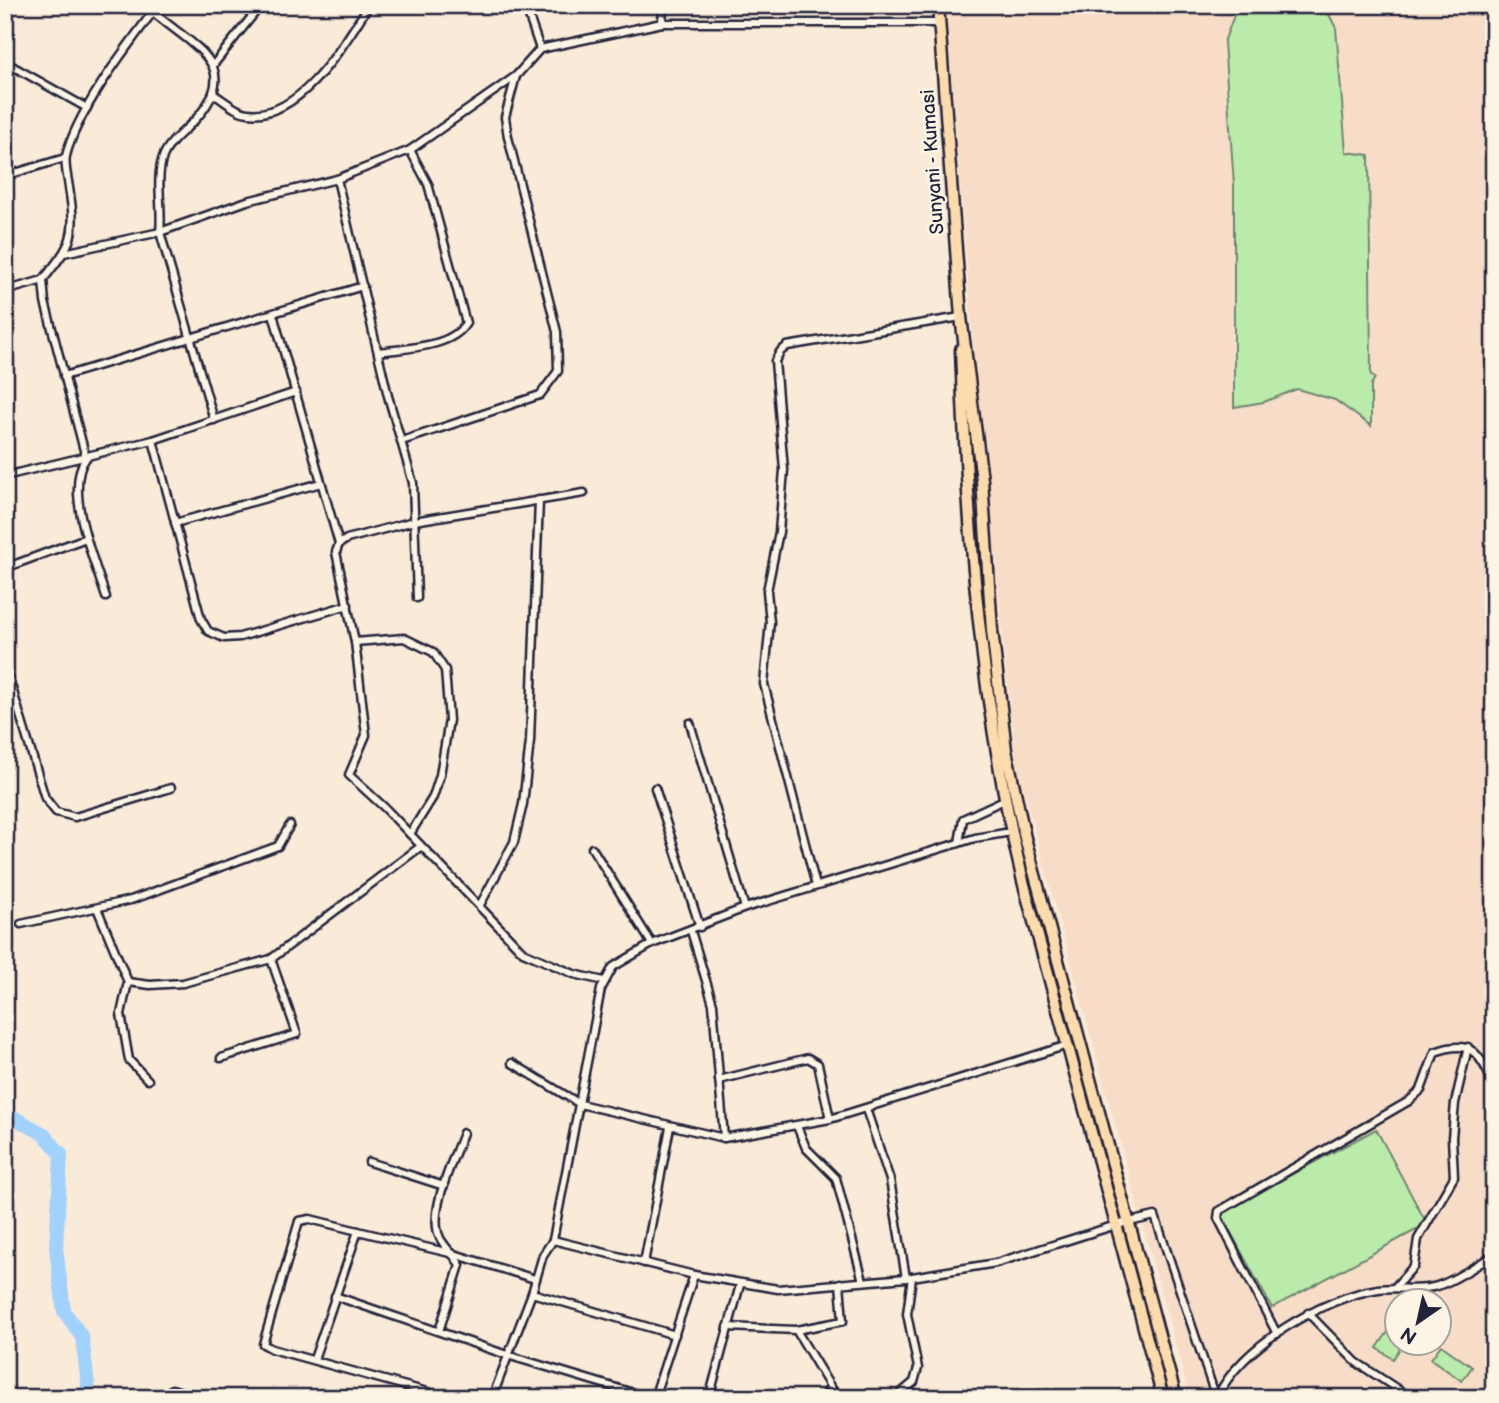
<svg xmlns="http://www.w3.org/2000/svg" width="1499" height="1403" viewBox="0 0 1499 1403" font-family="'Balsamiq Sans',sans-serif">
<rect width="100%" height="100%" fill="#faead8"/>
<filter id="ink" filterUnits="userSpaceOnUse"><feTurbulence type="fractalNoise" baseFrequency=".0143" numOctaves="2"/><feDisplacementMap in="SourceGraphic" scale="14" xChannelSelector="R" yChannelSelector="G"/><feConvolveMatrix kernelMatrix="1 2 1 2 8 2 1 2 1" color-interpolation-filters="sRGB"/></filter>
<g filter="url(#ink)">
<path fill="#f7ddc8" fill-rule="evenodd" d="M980,5H1494V1398H1190L1016,762L979,411L946,11L980,12ZM1398,1302H1440V1344H1398Z"/>
<g fill="#bbebaa" stroke="#6e8672" stroke-width="2">
<polygon points="1238,5 1324,5 1336,28 1346,152 1369,155 1371,375 1375,378 1371,385 1371,426 1335,400 1297,389 1264,402 1234,407 1234,185 1224,42"/>
<polygon points="1376,1129 1427,1224 1272,1308 1220,1213"/>
<polygon points="1396,1320 1398,1344 1403,1344 1393,1359 1377,1348"/>
<polygon points="1441,1345 1472,1367 1462,1381 1431,1359"/>
</g>
<g fill="none" stroke-linecap="round" stroke-linejoin="round">
<polyline stroke="#a1d1fd" stroke-width="14" points="5,1090 9,1115 44,1134 61,1154 56,1248 64,1311 82,1337 88,1384 87,1398"/>
<defs>
<g id="street">
<polyline points="525,5 540,49"/>
<polyline points="663,5 662,23 939,23"/>
<path d="M153,12C195,48 245,66 194,121C183,132 168,143 163,157C155,180 163,208 160,232L214,420"/>
<polyline points="5,62 87,108"/>
<polyline points="214,64 261,5"/>
<path d="M215,95C225,101 236,112 248,113C301,120 345,42 369,5"/>
<polyline points="5,176 65,158"/>
<polyline points="337,179 388,396 413,483 417,598"/>
<polyline points="64,253 160,232 247,201 337,179 410,150 516,76 540,49 662,23"/>
<polyline points="5,291 43,280"/>
<polyline points="273,314 339,544"/>
<path d="M379,352C404,348 452,348 466,323L428,184L410,150"/>
<polyline points="64,376 363,286"/>
<polyline points="153,440 201,619 208,631 224,638 240,637 348,605"/>
<polyline points="402,441 540,395 558,371 557,332 508,137 505,117 516,76"/>
<polyline points="5,476 153,440 296,392"/>
<polyline points="584,493 414,521 347,539 339,544 336,552 355,642 366,735 349,775 385,808 523,952 574,974 604,981"/>
<polyline points="175,523 321,483"/>
<polyline points="5,568 86,538"/>
<path d="M106,597C95,563 63,489 86,458L45,302L43,280C73,242 77,237 69,188C68,179 64,165 66,156C77,110 129,44 158,5"/>
<polyline points="355,642 404,638 433,652 445,670 449,720 440,775 433,797 410,834"/>
<polyline points="5,665 45,798 56,812 75,817 171,788"/>
<polyline points="690,723 745,908"/>
<polyline points="655,788 700,927"/>
<polyline points="959,843 963,819 1006,799"/>
<polyline points="592,848 652,944"/>
<polyline points="816,886 764,684 770,622 767,591 779,532 784,470 775,361 780,352 787,346 961,317"/>
<polyline points="480,905 514,842 523,804 530,741 539,500"/>
<polyline points="97,908 128,982 121,1014 129,1060 148,1080"/>
<polyline points="21,924 131,900 278,846 290,825"/>
<polyline points="691,931 713,1004 724,1138"/>
<polyline points="128,982 150,985 183,983 271,959 420,847"/>
<polyline points="221,1058 297,1034 271,959"/>
<polyline points="512,1063 580,1104 724,1138 830,1119 1068,1045"/>
<polyline points="719,1080 808,1058 818,1064 830,1119"/>
<polyline points="866,1109 890,1180 906,1278"/>
<polyline points="797,1126 806,1148 836,1178 863,1281"/>
<polyline points="369,1162 444,1186"/>
<polyline points="358,1231 310,1219 299,1221 263,1344 272,1349 449,1398"/>
<polyline points="644,1263 670,1127"/>
<polyline points="694,1275 778,1289 906,1278 996,1263 1116,1225 1155,1216 1216,1398"/>
<polyline points="1395,1287 1414,1266 1418,1239 1454,1177 1452,1138 1455,1103 1468,1047"/>
<polyline points="532,1293 675,1335"/>
<polyline points="335,1296 507,1355 650,1398"/>
<polyline points="1308,1313 1356,1362 1411,1398"/>
<polyline points="728,1327 796,1330 843,1321 840,1283"/>
<polyline points="796,1330 831,1388 821,1398"/>
<path d="M439,1331L460,1265C454,1254 445,1248 440,1238C427,1213 454,1158 463,1133"/>
<path d="M1277,1334L1218,1218L1219,1211L1409,1101L1421,1090L1435,1052C1472,1038 1479,1053 1494,1085"/>
<polyline points="314,1359 358,1231 454,1254 535,1279"/>
<polyline points="831,1388 839,1398"/>
<polyline points="172,1389 200,1398"/>
<polyline points="492,1398 532,1293 543,1255 553,1240"/>
<polyline points="654,1398 694,1275 553,1240 601,989 613,967 652,944 745,908 975,838 1011,832"/>
<polyline points="709,1398 740,1285"/>
<polyline points="895,1398 914,1382 918,1368 907,1314 912,1277"/>
<path d="M1217,1398C1238,1347 1325,1297 1378,1289C1397,1286 1419,1292 1437,1286C1457,1280 1476,1265 1494,1255"/>
<polyline points="1487,1398 1494,1387"/>
</g>
<g id="primary">
<polyline points="938,5 961,317 982,480 992,630 1006,750 1025,838 1176,1398"/>
<path d="M961,349C967,527 981,708 1023,881L1163,1398"/>
</g>
</defs>
<use href="#street" stroke="#22223b" stroke-width="11"/>
<use href="#primary" stroke="#22223b" stroke-width="15"/>
<use href="#street" stroke="#fcf5e5" stroke-width="6"/>
<use href="#primary" stroke="#fedbac" stroke-width="10"/>
</g>
</g>
<g text-anchor="middle" dominant-baseline="central" stroke-width="5" stroke-linejoin="round" paint-order="stroke">
<g font-size="19" fill="#22223b" stroke="#fcf5e5">
<text transform="translate(933 162) rotate(-94)">Sunyani - Kumasi</text>
</g>
</g>
<rect width="1499" height="1403" fill="none" stroke="#fcf5e5" stroke-width="28"/>
<rect x="14" y="14" width="1471" height="1375" fill="none" stroke="#22223b" stroke-width="2.5" filter="url(#ink)"/>
<g transform="translate(1418 1322) rotate(214)"><circle r="33" fill="#fcf5e5" stroke="#a5a1a1" stroke-width="2"/>
<path d="M0-5L12 26L0 18L-12 26Z" fill="#22223b"/>
<text y="-10" font-size="19" font-weight="bold" text-anchor="middle" fill="#22223b">N</text>
</g>
</svg>
